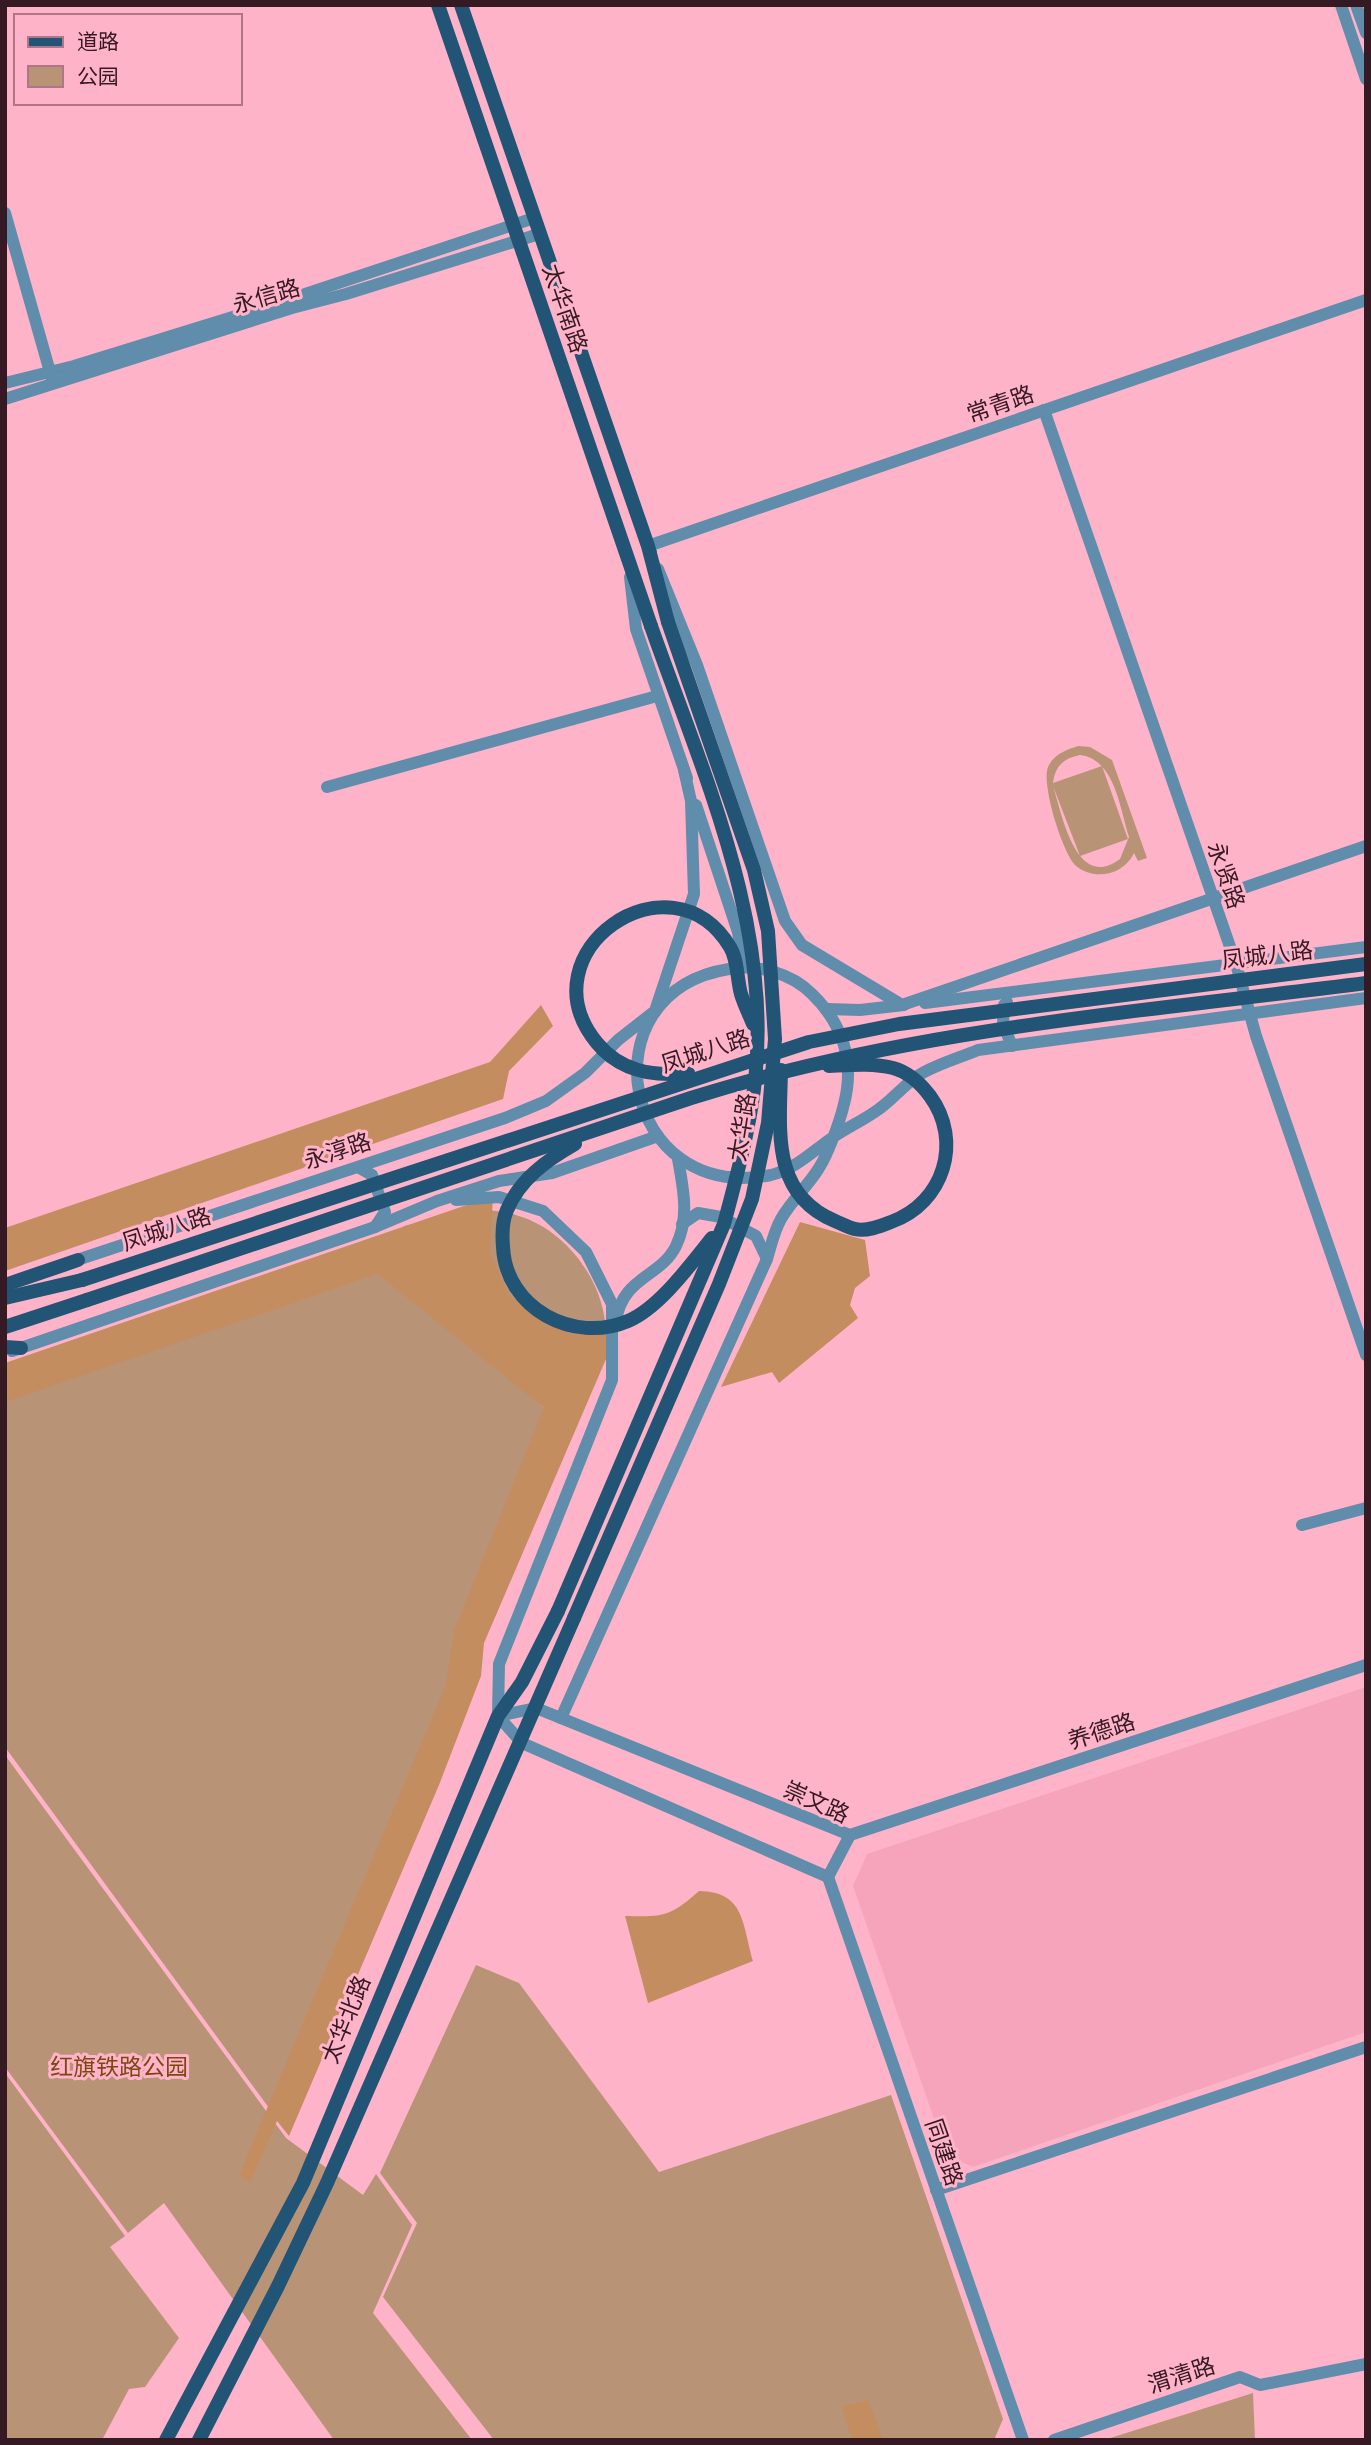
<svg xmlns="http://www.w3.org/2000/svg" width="1371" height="2445" viewBox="0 0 1371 2445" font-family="Manrope,'Noto Sans SC',sans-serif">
<rect width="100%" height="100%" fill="#ffb3c9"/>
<polygon fill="#f6a4bc" points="1366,1687 1366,2032 973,2167 947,2156 853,1886 867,1854"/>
<g fill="#b89376" fill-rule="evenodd">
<path d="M1078,746L1090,747L1112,760L1147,858L1138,861L1134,853C1130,862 1121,870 1110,873C1098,876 1085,874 1075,865C1062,851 1041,784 1048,767C1054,754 1066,750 1078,746ZM1080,755C1115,759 1120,809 1129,837L1120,859C1076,892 1062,814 1053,786L1080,856L1128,839L1102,766L1053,783C1055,766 1064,758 1080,755Z"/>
<path d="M482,1209C494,1211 508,1212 519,1216C568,1231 606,1284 606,1335C606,1348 601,1364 598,1377L403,1230L404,1226Z"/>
<polygon points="383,1272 550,1413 452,1684 269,2108 5,1747 5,1400"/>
<polygon points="5,1755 286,2138 363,2195 376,2174 412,2225 373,2313 472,2440 334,2440 164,2203 128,2233 5,2067"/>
<polygon points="476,1965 519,1983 659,2172 891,2095 1003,2419 994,2440 494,2440 383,2297 417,2223 380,2173"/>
<polygon points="5,2073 125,2236 110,2247 179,2338 145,2387 129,2389 102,2440 5,2440"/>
<polygon points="1253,2393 1255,2440 1104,2440"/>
</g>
<g fill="#c48d5f">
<polygon points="541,1005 553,1026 509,1071 503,1099 5,1271 5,1228 490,1062"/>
<polygon points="493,1196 490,1252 508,1295 557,1329 608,1330 609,1352 484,1643 481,1676 439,1785 289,2136 277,2121 250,2183 240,2175 250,2149 446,1685 454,1631 544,1408 378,1274 5,1402 5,1363"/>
<polygon points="800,1222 865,1240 870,1276 855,1288 850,1305 858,1318 779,1383 772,1372 721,1387"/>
<path d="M699,1891C745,1892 742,1923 753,1961L648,2003L625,1916C663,1917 670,1917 699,1891Z"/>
<polygon points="868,2400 883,2440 852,2440 842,2407"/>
</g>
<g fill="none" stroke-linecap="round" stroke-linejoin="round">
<g stroke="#618dac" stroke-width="12">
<polyline points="1341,5 1366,79"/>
<polyline points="1356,5 1366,33"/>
<polyline points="5,213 52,379"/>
<polyline points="5,383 74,366 284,301 534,218"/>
<polyline points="5,399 292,308 346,294 539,234"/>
<polyline points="1044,410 1236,964 1256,1036 1366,1355"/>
<polyline points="651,552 648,546 1366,300"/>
<polyline points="658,569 697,665 785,921 802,945 902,1005 1366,846"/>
<polyline points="630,577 636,629 687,778"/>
<polyline points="327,787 657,696"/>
<polyline points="696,805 738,932 743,967"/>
<polyline points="1007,1002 1004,1005 1003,1024 1012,1046"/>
<polyline points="925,1003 1366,947"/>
<polyline points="828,1009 860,1010 904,1005"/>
<polyline points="358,1167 372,1175 385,1212 375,1227"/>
<polyline points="456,1200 499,1197 543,1211 586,1252 612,1304 612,1380 499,1664 498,1716"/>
<polyline points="682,1224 698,1213 721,1217 756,1236 767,1259"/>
<polyline points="71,1262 505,1118 546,1101 585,1073 618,1040 655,1011 694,894 691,801 684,770"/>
<path d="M616,1321C622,1277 661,1277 676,1246C690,1217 683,1188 678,1159"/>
<polyline points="12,1351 375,1227 437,1201 499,1181 552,1173 658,1136"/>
<polyline points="1302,1525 1366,1508"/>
<polyline points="498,1716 522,1743 828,1877 850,1835"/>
<polyline points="498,1716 536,1708 850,1835"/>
<path d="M561,1718L767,1259C771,1246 774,1231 781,1219C791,1201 808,1186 819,1168C828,1154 840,1121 844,1104C855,1062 843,1024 812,994C791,973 758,964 729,969C583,992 621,1205 771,1175C793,1170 811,1153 829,1140C845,1128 863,1121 879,1109C893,1099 905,1084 919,1075C937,1064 959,1058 978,1050L1366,998"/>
<polyline points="850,1835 1366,1665"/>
<polyline points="828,1877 1023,2440"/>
<polyline points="936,2190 1366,2047"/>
<polyline points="1054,2440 1240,2377 1260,2385 1366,2364"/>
</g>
<g stroke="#215475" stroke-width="14">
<polyline points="438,5 651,626"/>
<polyline points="461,5 648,546 668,622"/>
<polyline points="5,1285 78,1260"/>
<polyline points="5,1298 82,1280"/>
<polyline points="5,1327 87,1300"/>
<polyline points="5,1347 21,1348"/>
<polyline points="166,2440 303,2183 498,1716 522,1682 558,1611"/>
<polyline points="199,2440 278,2286 327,2183 574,1618"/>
</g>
<g stroke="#215475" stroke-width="14">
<path d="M781,1070C780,1129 770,1194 835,1221C842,1224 849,1228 855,1229C866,1232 881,1226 891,1222C944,1203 963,1141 930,1096C921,1084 908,1072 893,1068C872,1063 851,1065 829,1066"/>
<path d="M688,1073C652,1077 620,1071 597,1043C522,952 671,849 730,947C738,960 737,980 741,994C744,1004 749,1014 753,1024"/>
<path d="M575,1144C547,1160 520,1179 507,1210C502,1221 502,1235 503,1247C506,1309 574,1344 628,1321C659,1308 691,1264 712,1238"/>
<polyline points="82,1280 809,1042 899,1024 1366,964"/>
<path d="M87,1300L691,1098C909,1029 1140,1012 1366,983"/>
<path d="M558,1611L724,1224C736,1179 748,1135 754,1089C775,928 703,774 651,626"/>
<polyline points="574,1618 719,1284 752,1199 768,1123 775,1039 768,931 754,870 668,622"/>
</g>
</g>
<g text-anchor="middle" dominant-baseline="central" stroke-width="6" stroke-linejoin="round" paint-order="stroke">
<g font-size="23" fill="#361a23" stroke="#ffb3c9">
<text transform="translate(266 295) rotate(-16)">永信路</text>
<text transform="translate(566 308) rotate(71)">太华南路</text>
<text transform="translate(1000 403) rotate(-19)">常青路</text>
<text transform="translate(1227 875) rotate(71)">永贤路</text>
<text transform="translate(1267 954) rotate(-7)">凤城八路</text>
<text transform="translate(705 1050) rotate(-18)">凤城八路</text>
<text transform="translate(741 1127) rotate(-81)">太华路</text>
<text transform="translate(337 1150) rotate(-18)">永淳路</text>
<text transform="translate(166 1228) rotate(-18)">凤城八路</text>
<text transform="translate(1101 1730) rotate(-18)">养德路</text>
<text transform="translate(817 1801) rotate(24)">崇文路</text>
<text transform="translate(345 2019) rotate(-68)">太华北路</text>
<text transform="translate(945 2152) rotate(71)">同建路</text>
<text transform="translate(1181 2374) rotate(-18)">渭清路</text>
</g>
<g font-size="23" fill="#7c4711" stroke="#ffb3c9">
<text x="119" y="2066">红旗铁路公园</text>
</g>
</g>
<rect width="1371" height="2445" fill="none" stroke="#361a23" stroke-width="14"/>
<rect x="14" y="14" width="228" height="91" fill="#ffb3c9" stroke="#af7687" stroke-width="2"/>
<rect x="28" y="37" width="35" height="10" fill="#215475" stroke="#af7687" stroke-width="2"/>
<text x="77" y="49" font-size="21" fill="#361a23">道路</text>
<rect x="28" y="66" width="35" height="21" fill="#b89376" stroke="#af7687" stroke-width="2"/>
<text x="77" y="84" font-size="21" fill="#361a23">公园</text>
</svg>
